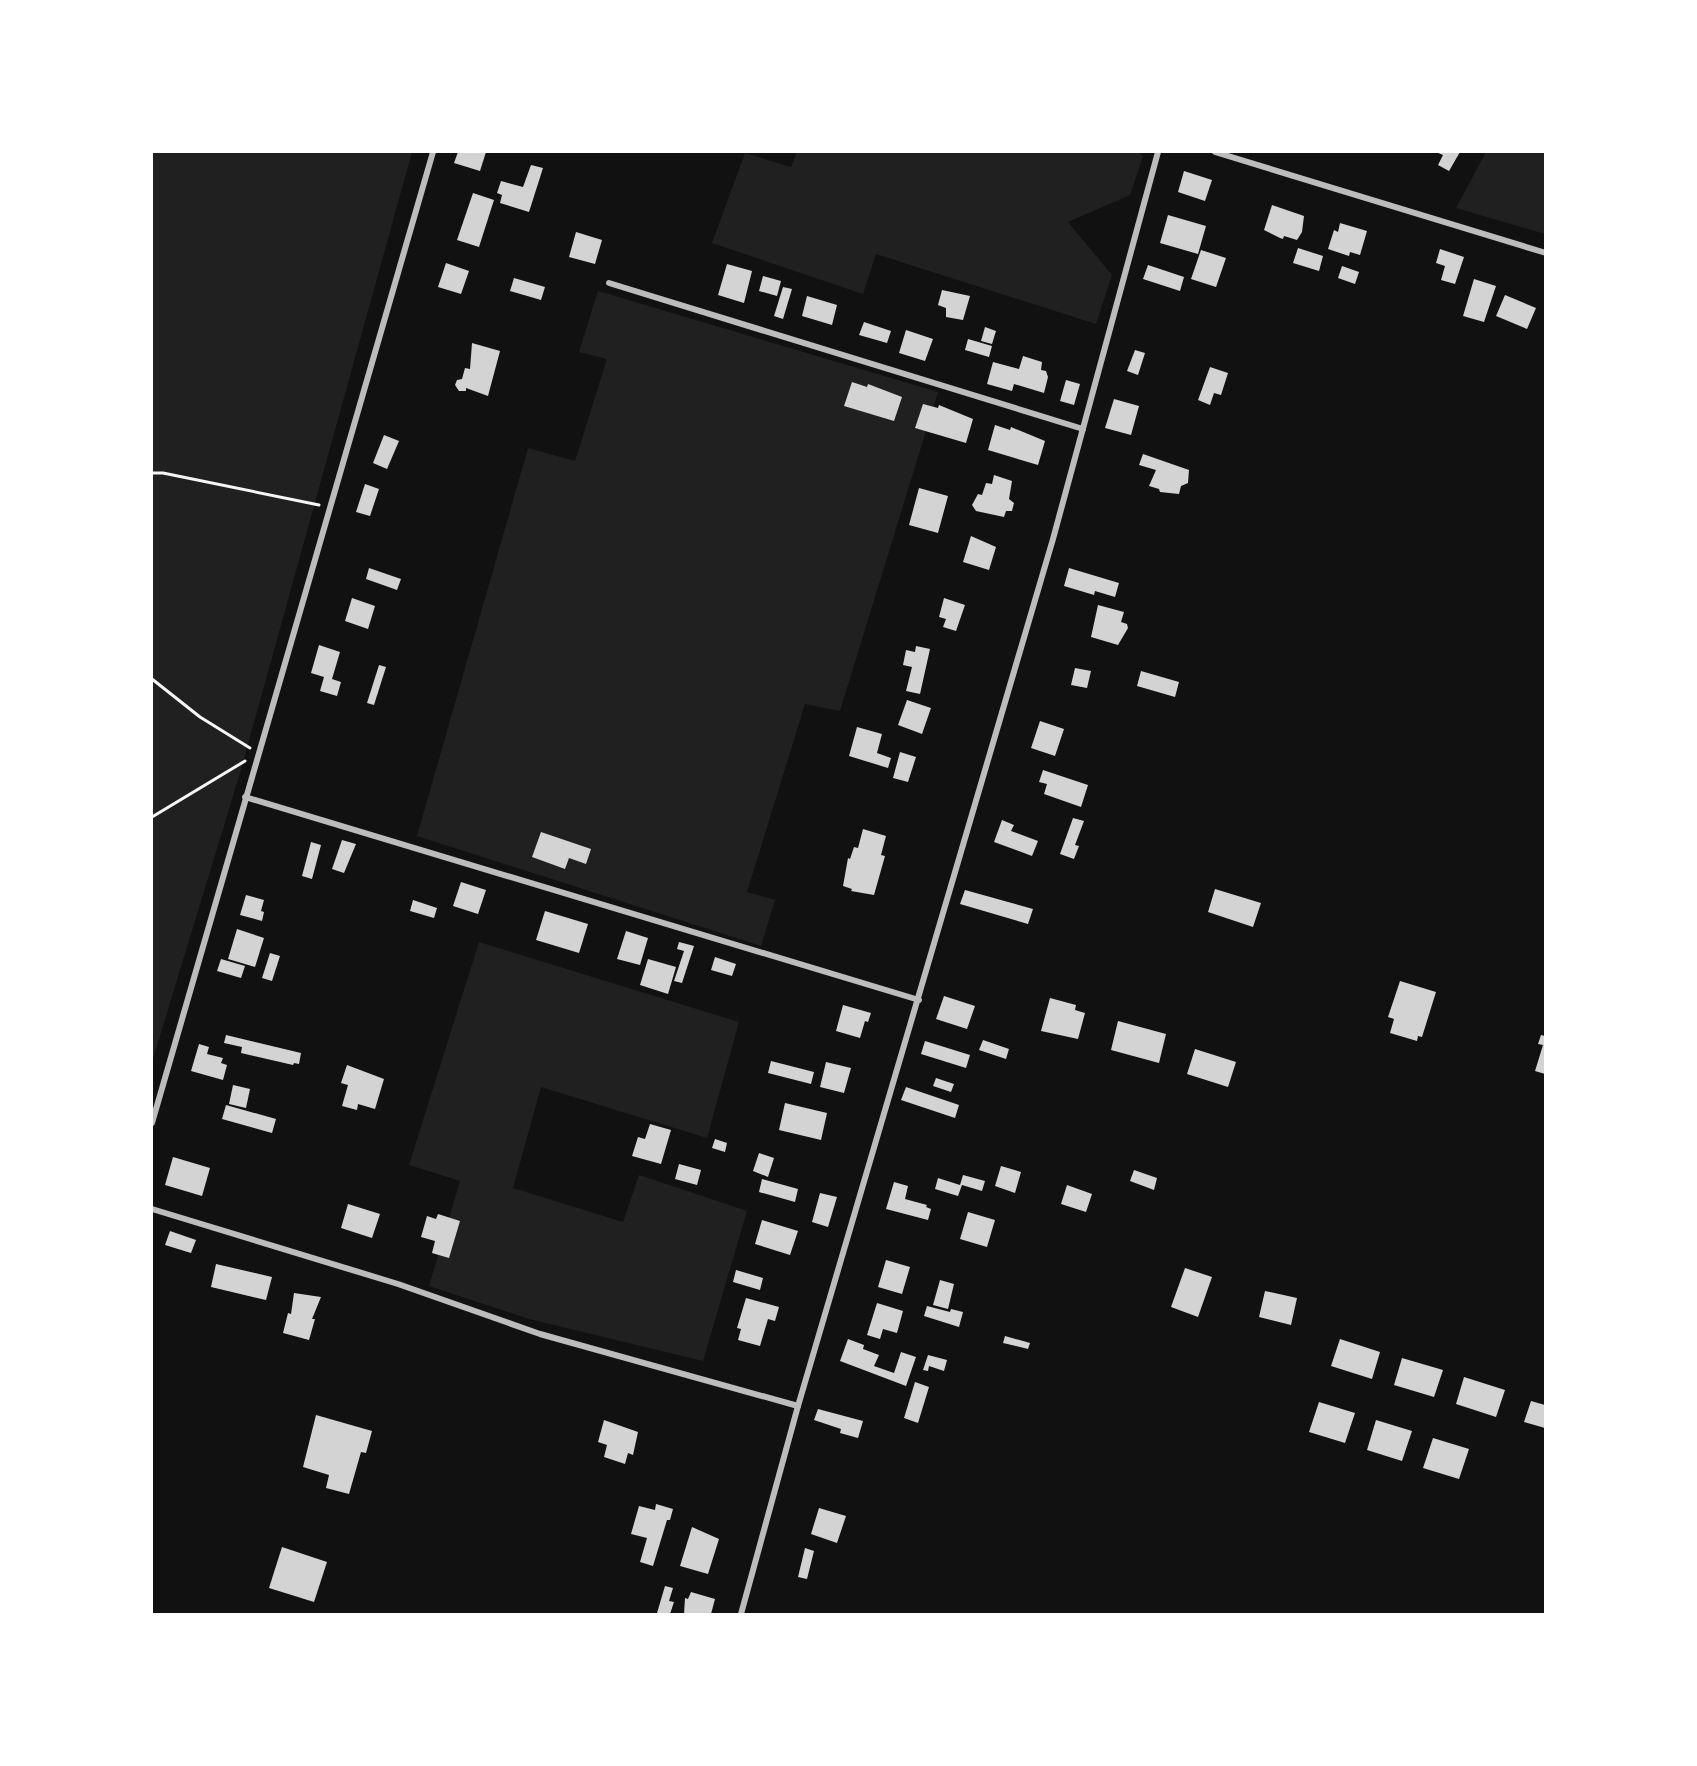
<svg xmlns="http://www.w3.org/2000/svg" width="1697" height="1766" viewBox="0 0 1697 1766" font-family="Spectral,serif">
<rect width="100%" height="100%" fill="#111"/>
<g fill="#202020">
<polygon points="152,152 412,152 240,773 152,1062"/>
<polygon points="797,152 1138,152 1143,156 1130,195 1068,222 1112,275 1096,324 876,254 863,294 712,243 745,153 791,167"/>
<polygon points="1486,152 1545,152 1545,234 1456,208"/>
<polygon points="598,291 938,392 840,711 805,704 747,892 775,900 761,946 417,836 528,448 575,461 607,359 579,352"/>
<polygon points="479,942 739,1022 707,1138 541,1087 513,1188 623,1222 639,1175 747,1211 703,1361 529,1319 429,1286 460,1181 409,1165"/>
</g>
<g fill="#d3d3d3">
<polygon points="458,152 486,152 480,171 454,163"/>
<polygon points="1436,152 1460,152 1449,171 1438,165 1443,155"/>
<polygon points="531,165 543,168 529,212 500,203 502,195 497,193 501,181 523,187"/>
<polygon points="1184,171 1212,180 1205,201 1178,192"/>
<polygon points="473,193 494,200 479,247 457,240"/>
<polygon points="1272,205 1304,216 1302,232 1297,240 1284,236 1283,239 1280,238 1264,230"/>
<polygon points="1168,215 1206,226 1198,254 1160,243"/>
<polygon points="1340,223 1367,231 1360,255 1350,252 1349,256 1328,249 1334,230 1338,232"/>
<polygon points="576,232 602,240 595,264 569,257"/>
<polygon points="1298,248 1323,256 1319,271 1293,263"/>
<polygon points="1440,249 1464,257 1455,284 1441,280 1445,266 1436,263"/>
<polygon points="1201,250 1226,258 1216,287 1191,279"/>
<polygon points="446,263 469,271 461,294 438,287"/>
<polygon points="727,264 752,271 744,303 718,295"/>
<polygon points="1148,265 1184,277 1180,291 1143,279"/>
<polygon points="1342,266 1359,272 1355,284 1338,278"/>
<polygon points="763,276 781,281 777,296 759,291"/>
<polygon points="514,278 545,287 541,300 510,291"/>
<polygon points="1474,279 1496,286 1484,322 1463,316"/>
<polygon points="783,287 792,289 783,319 774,316"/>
<polygon points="942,290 970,296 963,320 946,317 946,308 938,305"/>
<polygon points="1505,295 1536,308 1527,329 1496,316"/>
<polygon points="807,296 837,305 832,325 802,316"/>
<polygon points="864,322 891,331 887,343 859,335"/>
<polygon points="985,327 996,331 992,344 981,341"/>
<polygon points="906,330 933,339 925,361 899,353"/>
<polygon points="968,339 992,346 989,357 965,350"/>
<polygon points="472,343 500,351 488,396 466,388 466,391 459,391 455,385 457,380 462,379 465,368 470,369"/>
<polygon points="1135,350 1145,353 1138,375 1127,371"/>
<polygon points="1023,356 1042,362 1041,370 1046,371 1048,377 1044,393 1014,384 1012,391 987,384 993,362 1019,369"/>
<polygon points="1210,367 1228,373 1221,395 1214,393 1210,405 1198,400"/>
<polygon points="1066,380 1080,384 1074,405 1060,401"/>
<polygon points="852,382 867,387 868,384 902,397 894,421 844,406"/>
<polygon points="1114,399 1139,406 1131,435 1105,428"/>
<polygon points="923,404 938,408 939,405 973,419 966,443 915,428"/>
<polygon points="995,425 1010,430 1011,427 1045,441 1038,465 988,450"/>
<polygon points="384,435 399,441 387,469 373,463"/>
<polygon points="1143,454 1189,470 1188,483 1181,486 1179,494 1160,492 1159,489 1149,486 1156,470 1139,465"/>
<polygon points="994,475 1012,481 1009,499 1014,503 1012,511 1006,511 1004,517 976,511 972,505 978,494 982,495 986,483 992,484"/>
<polygon points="365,484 379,489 370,516 356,512"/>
<polygon points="919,488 948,496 938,533 909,525"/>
<polygon points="971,536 996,547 989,570 963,562"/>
<polygon points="369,568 401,579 397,590 366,579"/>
<polygon points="1069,568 1119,583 1115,597 1095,591 1094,595 1064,586"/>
<polygon points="352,598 375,606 368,629 345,621"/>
<polygon points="944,598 965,605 956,631 943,627 946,619 939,617"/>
<polygon points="1098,605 1124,612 1121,622 1127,624 1128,628 1118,645 1091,637"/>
<polygon points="319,645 340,652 332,679 341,682 337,696 320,691 324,677 311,673"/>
<polygon points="916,646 930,649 920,694 906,691 912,667 903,665 906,650 915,652"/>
<polygon points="379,665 386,667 374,705 367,703"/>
<polygon points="1075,668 1091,671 1087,688 1071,685"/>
<polygon points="1141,671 1179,682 1175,697 1137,686"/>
<polygon points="907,700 931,708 922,734 898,725"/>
<polygon points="1040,721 1064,729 1055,756 1031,748"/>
<polygon points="857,727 882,734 877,753 891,758 888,768 849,756"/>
<polygon points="900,752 916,757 908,782 893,778"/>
<polygon points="1043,770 1088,785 1081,807 1044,794 1047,784 1039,782"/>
<polygon points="1073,818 1084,821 1075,845 1079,846 1074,859 1060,854"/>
<polygon points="1002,820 1014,825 1011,831 1038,841 1032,856 994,842"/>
<polygon points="863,829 886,836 881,855 885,856 874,895 851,891 852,889 843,886 848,858 850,859 854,847 858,848"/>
<polygon points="541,832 591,849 586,864 569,858 565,869 532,857"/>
<polygon points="342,840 356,844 344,873 332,869"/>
<polygon points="311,842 321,845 312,879 302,876"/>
<polygon points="461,882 486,890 478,914 453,906"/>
<polygon points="1215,889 1261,903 1253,927 1208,912"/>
<polygon points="965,890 1033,909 1028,924 960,904"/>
<polygon points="246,895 264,900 261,911 264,912 262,921 240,915"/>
<polygon points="413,900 437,908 434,918 410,911"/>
<polygon points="545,911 588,924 579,953 536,940"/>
<polygon points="237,929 264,938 255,967 228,959"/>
<polygon points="626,931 648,938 640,965 617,959"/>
<polygon points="679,942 694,946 682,983 674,981 684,951 677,949"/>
<polygon points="270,953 280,956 272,981 262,978"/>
<polygon points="715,957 736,964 732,976 711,970"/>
<polygon points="221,959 245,966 241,978 217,971"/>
<polygon points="648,959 676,967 668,994 640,985"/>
<polygon points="1400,981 1436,992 1422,1037 1418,1036 1417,1041 1390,1033 1394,1019 1388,1017"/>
<polygon points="944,996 975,1006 967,1029 936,1019"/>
<polygon points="1050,998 1076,1005 1075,1010 1085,1013 1078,1039 1041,1031"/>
<polygon points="843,1005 871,1013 868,1022 865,1021 860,1038 836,1031"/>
<polygon points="1118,1021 1166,1034 1159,1063 1111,1050"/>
<polygon points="226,1035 301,1053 299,1064 294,1063 293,1065 241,1053 242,1047 224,1043"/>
<polygon points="1541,1035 1545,1036 1545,1074 1535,1071 1543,1045 1538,1044"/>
<polygon points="983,1040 1009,1049 1006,1059 979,1050"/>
<polygon points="925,1041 970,1055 966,1068 921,1054"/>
<polygon points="199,1044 209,1047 207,1054 223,1058 221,1063 227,1065 223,1080 191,1071"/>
<polygon points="1195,1049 1236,1062 1228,1087 1187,1074"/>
<polygon points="771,1061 814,1072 811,1084 768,1073"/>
<polygon points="826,1062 851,1068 844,1093 820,1087"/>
<polygon points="347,1065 384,1079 375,1109 358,1104 357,1110 342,1106 348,1085 341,1083"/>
<polygon points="936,1078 954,1084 951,1092 933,1086"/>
<polygon points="233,1085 250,1089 246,1108 229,1104"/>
<polygon points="906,1087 959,1105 955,1118 901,1100"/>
<polygon points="785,1103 827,1113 821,1140 779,1130"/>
<polygon points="226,1105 276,1119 272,1133 222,1119"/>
<polygon points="650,1124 671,1130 661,1164 632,1156 638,1137 645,1139"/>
<polygon points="715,1139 727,1143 725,1152 712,1148"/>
<polygon points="759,1153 774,1158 768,1177 753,1171"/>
<polygon points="173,1157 210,1168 202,1196 165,1185"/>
<polygon points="679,1164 701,1170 697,1185 675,1179"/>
<polygon points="1001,1166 1021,1172 1015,1193 995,1186"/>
<polygon points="1134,1170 1157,1178 1154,1190 1130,1181"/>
<polygon points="963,1175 985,1181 982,1191 962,1185 958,1196 935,1189 938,1178 960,1185"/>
<polygon points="762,1179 798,1189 795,1202 759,1192"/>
<polygon points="894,1182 908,1186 905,1199 927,1205 926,1207 931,1209 928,1220 886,1209"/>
<polygon points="1067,1185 1092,1194 1086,1212 1061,1204"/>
<polygon points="820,1193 837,1197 828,1227 812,1222"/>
<polygon points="348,1204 380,1214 372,1238 341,1228"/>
<polygon points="968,1212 995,1220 987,1247 960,1239"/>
<polygon points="438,1214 460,1221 449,1258 432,1253 435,1241 421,1237 427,1216 436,1219"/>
<polygon points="762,1220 798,1231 790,1255 755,1244"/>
<polygon points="170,1231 196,1240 191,1253 165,1245"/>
<polygon points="886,1260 910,1267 902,1294 878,1287"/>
<polygon points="216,1264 272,1277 266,1300 211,1287"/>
<polygon points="1185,1268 1212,1277 1198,1317 1171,1307"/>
<polygon points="736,1270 763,1278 760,1290 733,1282"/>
<polygon points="940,1280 954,1284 948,1309 933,1305"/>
<polygon points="1265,1291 1297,1298 1291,1325 1259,1317"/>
<polygon points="294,1293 321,1297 312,1319 315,1319 309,1340 283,1333 288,1313 291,1314"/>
<polygon points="746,1298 779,1307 775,1321 768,1319 760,1346 738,1340 741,1329 737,1328"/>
<polygon points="877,1303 903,1311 897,1333 883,1329 880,1339 867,1335"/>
<polygon points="927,1306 950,1312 951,1309 963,1312 959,1327 924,1316"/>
<polygon points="1005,1336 1030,1343 1028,1349 1003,1343"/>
<polygon points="848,1339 864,1345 863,1349 879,1355 874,1366 894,1373 901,1352 916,1357 906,1386 840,1361"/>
<polygon points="1340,1339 1380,1352 1372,1379 1331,1366"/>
<polygon points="928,1355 947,1360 944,1371 929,1366 928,1371 923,1370"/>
<polygon points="1402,1358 1443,1370 1434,1397 1394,1385"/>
<polygon points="1464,1377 1505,1390 1496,1417 1456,1404"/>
<polygon points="915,1382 929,1387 918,1423 904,1418"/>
<polygon points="1531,1401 1545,1405 1545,1428 1524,1422"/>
<polygon points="1319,1402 1355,1413 1345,1443 1309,1432"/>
<polygon points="818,1409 863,1421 858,1438 840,1433 841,1429 814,1420"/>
<polygon points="316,1415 372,1431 366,1453 361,1452 349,1494 326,1488 329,1475 303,1467"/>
<polygon points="604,1420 638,1432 633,1455 628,1453 625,1464 604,1457 607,1445 598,1442"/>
<polygon points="1376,1420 1412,1431 1402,1461 1367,1450"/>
<polygon points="1433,1438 1469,1449 1459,1479 1423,1468"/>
<polygon points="656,1504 673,1509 670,1520 667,1520 653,1566 640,1562 647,1538 631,1534 639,1506 655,1510"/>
<polygon points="819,1508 846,1516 837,1543 811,1534"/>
<polygon points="692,1527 719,1539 708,1574 680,1566"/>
<polygon points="282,1547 327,1562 314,1602 269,1588"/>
<polygon points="805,1548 814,1551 807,1579 798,1577"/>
<polygon points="665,1586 673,1588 669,1601 674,1602 670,1614 657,1613"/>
<polygon points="691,1592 715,1599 711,1614 684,1614 685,1598 688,1599"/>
</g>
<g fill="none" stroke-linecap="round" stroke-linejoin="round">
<g stroke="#f5f5f5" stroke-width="3">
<polyline points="152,473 163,473 319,505"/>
<polyline points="152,679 200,717 250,748"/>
<polyline points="152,817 245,761"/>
</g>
<g stroke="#bcbcbc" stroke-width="6">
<polyline points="1215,152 1546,253"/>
<polyline points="609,283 1083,429"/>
<polyline points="245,797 919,1000"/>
<polyline points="152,1123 433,152"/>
<polyline points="152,1209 398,1284 540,1334 798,1406"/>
<polyline points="741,1614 798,1406 1053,539 1158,152"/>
</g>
</g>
<rect width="1697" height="1766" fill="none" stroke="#ffffff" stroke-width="306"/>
</svg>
